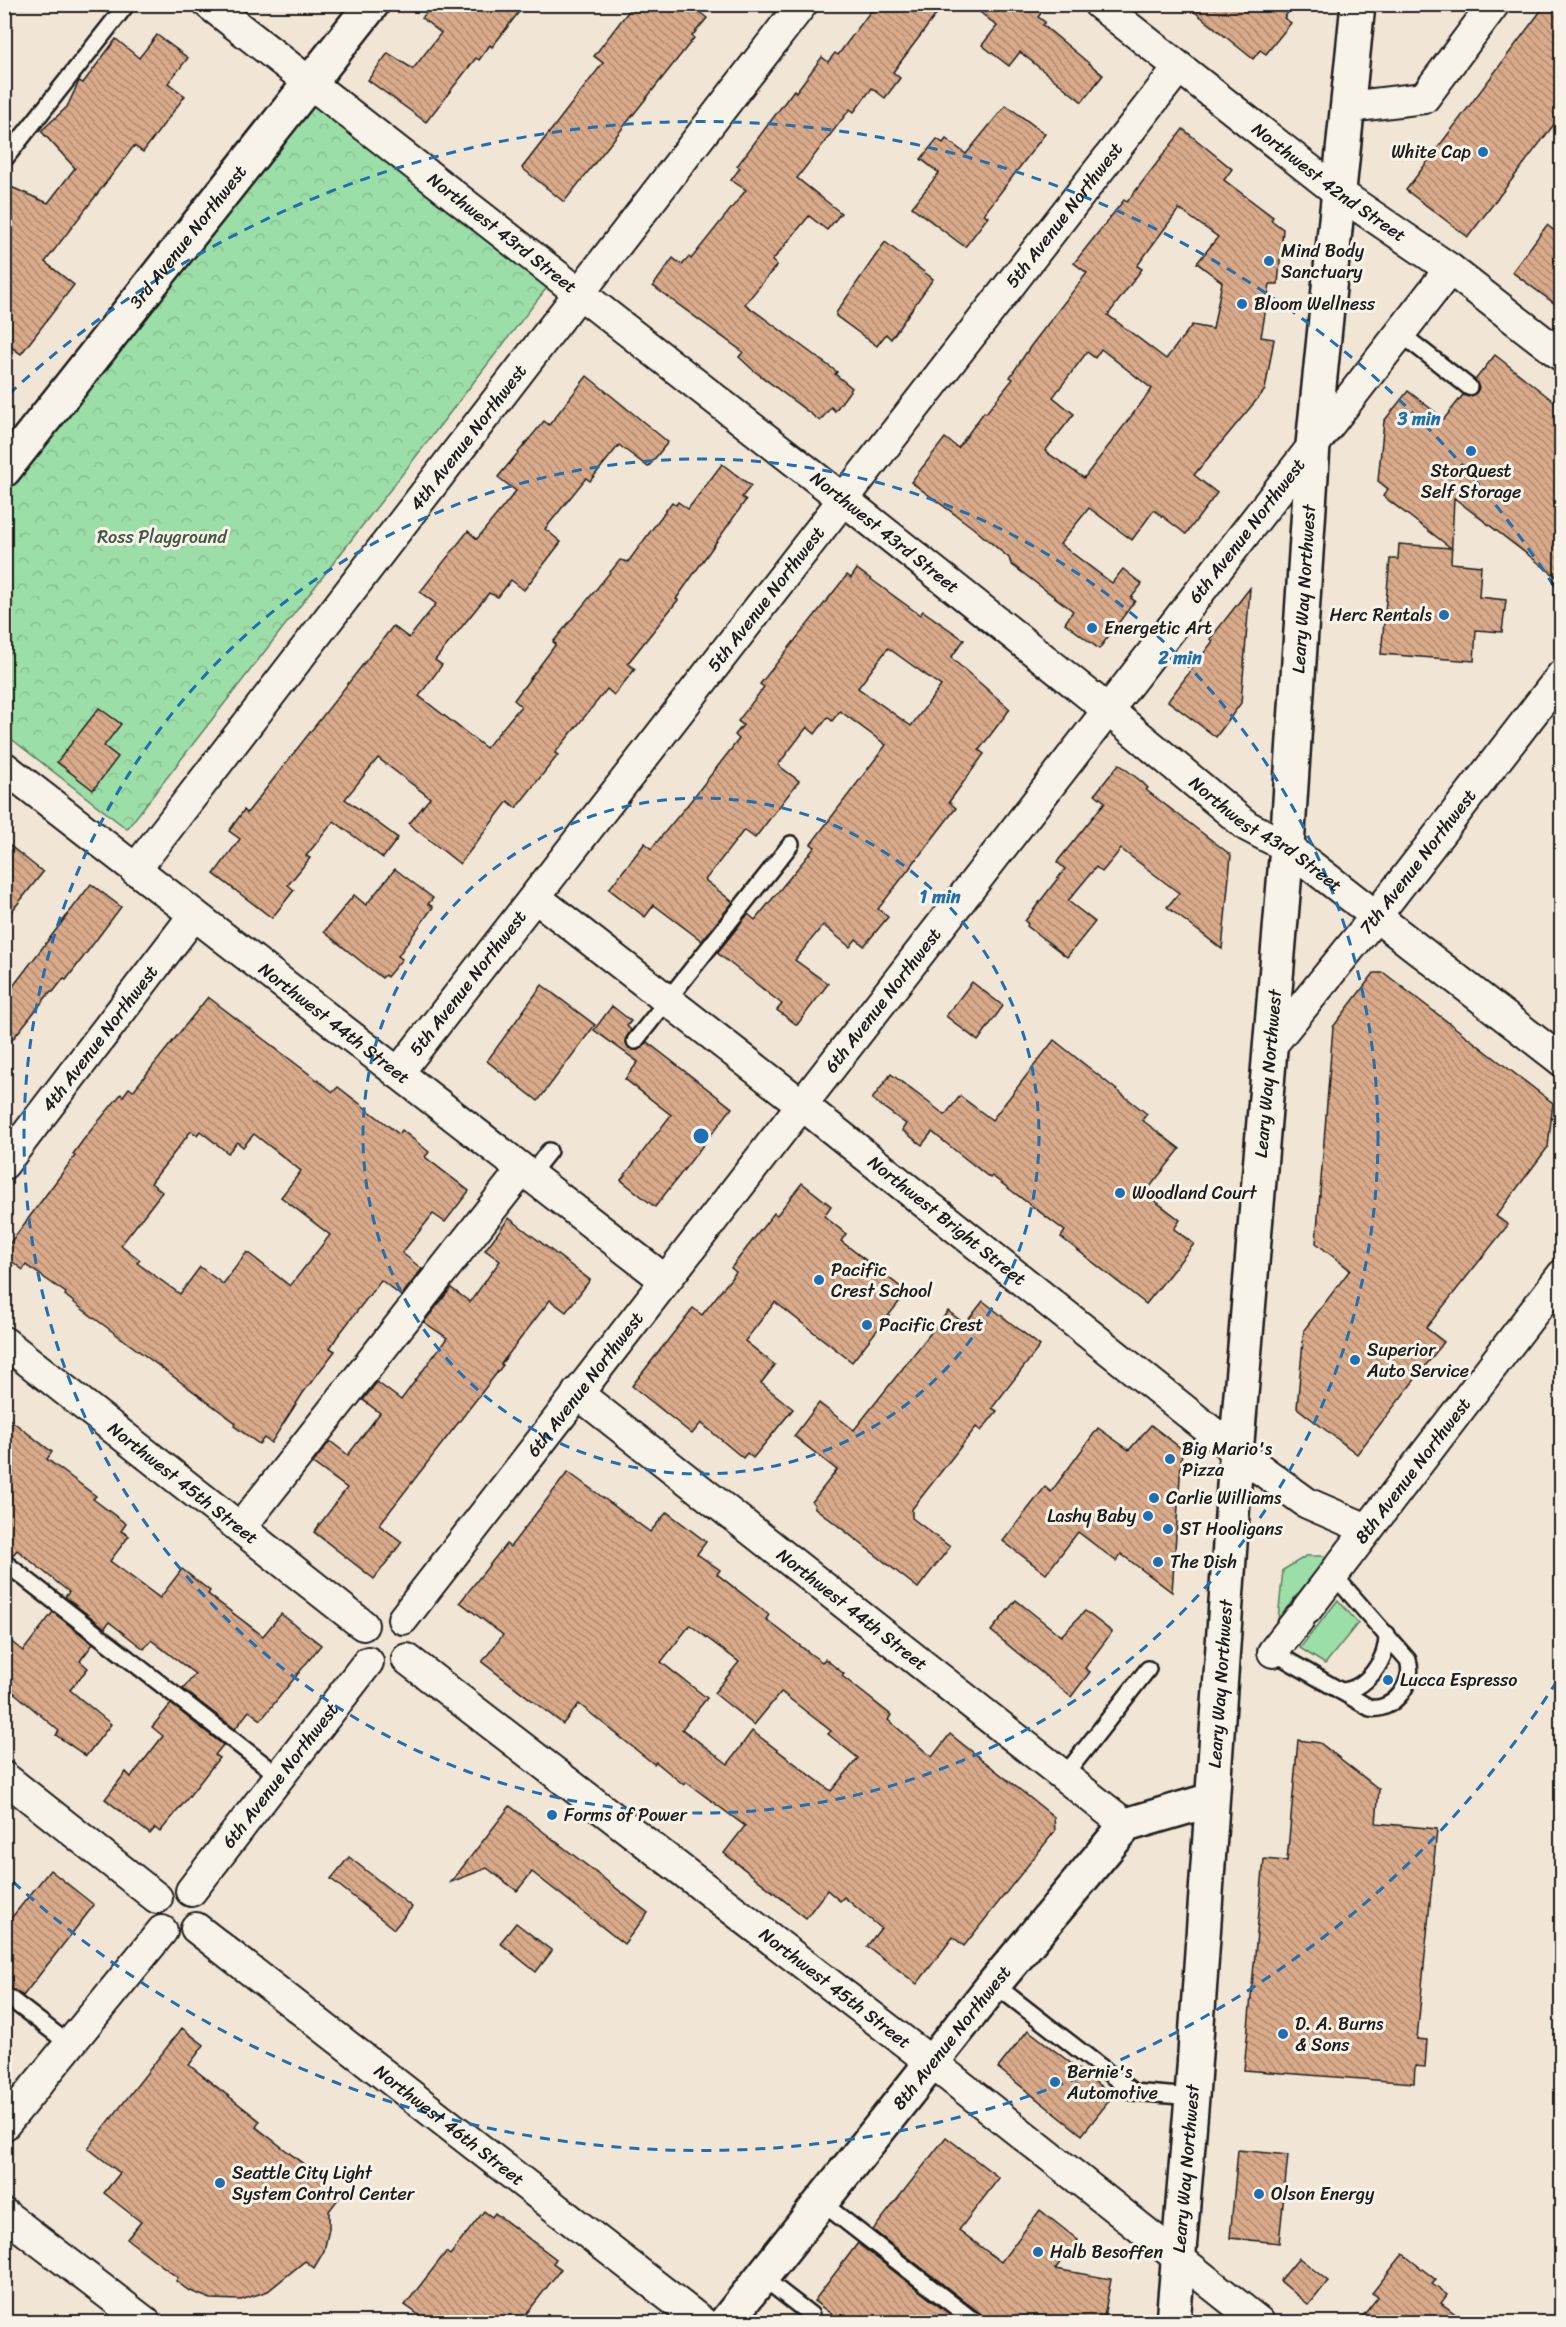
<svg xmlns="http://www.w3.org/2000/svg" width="1566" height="2327" viewBox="0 0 1566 2327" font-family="Sriracha,sans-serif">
<defs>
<pattern id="forest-crowns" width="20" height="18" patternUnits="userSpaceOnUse" patternTransform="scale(1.5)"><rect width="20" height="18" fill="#9cdea8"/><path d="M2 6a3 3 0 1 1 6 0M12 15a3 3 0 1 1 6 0" fill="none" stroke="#86be90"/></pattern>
<pattern id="building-back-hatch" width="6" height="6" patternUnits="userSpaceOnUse" patternTransform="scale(1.5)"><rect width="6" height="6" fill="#d9ab8b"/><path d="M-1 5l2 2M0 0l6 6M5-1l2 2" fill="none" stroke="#af8a71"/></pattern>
</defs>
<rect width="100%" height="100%" fill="#f1e5d5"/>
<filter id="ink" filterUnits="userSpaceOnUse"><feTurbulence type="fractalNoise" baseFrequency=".0167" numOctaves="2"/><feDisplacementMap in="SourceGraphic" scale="12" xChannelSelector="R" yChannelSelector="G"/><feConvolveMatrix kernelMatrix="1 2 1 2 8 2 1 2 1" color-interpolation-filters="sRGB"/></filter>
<g filter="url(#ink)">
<g fill="#9cdea8" stroke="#5c7d62" stroke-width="1.5">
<polygon points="1306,1556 1328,1556 1278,1619 1283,1570"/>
<polygon points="1338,1600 1358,1623 1325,1664 1300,1648"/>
</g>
<polygon fill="url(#forest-crowns)" stroke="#5c7d62" stroke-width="1.5" points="311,103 549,285 127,829 5,734 4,495"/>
<g fill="url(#building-back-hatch)" stroke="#1c1c1c" stroke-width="1.5" fill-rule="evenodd">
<polygon points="433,4 525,4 492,47 490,45 479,60 476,58 426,122 368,80 388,53 413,69 441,33 422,18"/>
<polygon points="634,4 689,4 707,18 692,36 694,38 564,202 522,168 603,63 594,56"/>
<polygon points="876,4 944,4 893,72 900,78 885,98 872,88 854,112 850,109 797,178 841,213 827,230 809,216 772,261 777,265 745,304 837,372 835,374 852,388 835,411 831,407 820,421 753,370 739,357 743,352 653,286 673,258 682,265 689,257 691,259 746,190 731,180 740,168 737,166 794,90 796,92 822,57 828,62 835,53 838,55"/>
<polygon points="970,4 1048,4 1038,17 1045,22 1043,25 1103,75 1082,102 1020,52 1009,66 982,45 997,26"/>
<polygon points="1185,4 1294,4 1284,18 1291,23 1266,54 1260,50 1253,59"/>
<polygon points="1546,4 1562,4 1562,114 1468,237 1406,190"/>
<polygon points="157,35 188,58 168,83 185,96 143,152 134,146 45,262 74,285 21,354 4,342 4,184 48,203 75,168 41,131 67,107 79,81 83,83 116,39 139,58"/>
<polygon points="1006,105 1045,134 984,214 988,217 965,247 912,207 939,173 921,159 937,139 943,143 946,139 966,154"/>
<path d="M1183,129L1232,169L1224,180L1273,217L1271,220L1283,229L1278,284H1270L1261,337L1274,339L1265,390L1194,475L1217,493L1186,534L1154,510L1132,540L1089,508L1060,544L1112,583L1123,569L1142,584L1131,598L1135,601L1099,649L1065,623L1073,611L1011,564L1009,558L972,527L911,482L945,438L958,448L984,412L986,413L1013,379L1010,377L1030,347L1087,273L1074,263L1124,200L1127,202ZM1179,209L1218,237L1197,263L1222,282L1213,329L1192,325L1166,359L1108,315L1142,269L1137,266ZM1101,349L1152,389L1084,478L1045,451L1074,414L1053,397L1087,352L1095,358Z"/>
<polygon points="1547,225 1562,237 1562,309 1512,272"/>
<polygon points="885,242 933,279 891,339 886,334 877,346 836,316 836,313"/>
<polygon points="1495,355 1562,408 1562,581 1454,498 1451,563 1481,566 1479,597 1506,600 1502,632 1476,630 1474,661 1381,654 1390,559 1398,559 1399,544 1451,548 1383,496 1388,489 1378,481 1384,421 1408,391 1444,419 1463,395 1468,397 1476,393 1479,388 1475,380"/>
<polygon points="587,376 668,442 648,467 619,445 590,481 586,478 545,529 561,542 524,590 511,580 498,597 489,593 435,660 442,665 419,696 486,748 521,706 514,700 556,644 553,642 620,560 628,562 672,502 676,505 678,502 688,509 722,464 751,486 742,497 746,500 676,599 678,600 628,663 635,669 614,695 607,689 555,753 558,755 516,808 508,801 460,864 409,824 430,798 378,758 345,799 398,838 383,858 334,821 306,856 310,858 288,885 294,890 272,918 214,874 240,839 229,831 244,810 247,813 393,626 409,638 436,604 420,592 468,531 477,539 516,491 498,477 544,421 549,425"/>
<path d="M857,569L920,615L923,611L964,640L951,658L1010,709L979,750L984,754L949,802L956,808L878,909L888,917L864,946L856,939L850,947L823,925L795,960L828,984L797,1025L777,1010L782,1004L717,953L748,914L755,920L815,847L811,844L886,745L840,711L832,721L828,717L815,734L807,727L778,765L799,781L755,838L744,830L705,880L733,902L702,941L654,905L645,917L609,889L645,843L651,849L689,803L739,739L735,735L743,725L738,721L764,687L760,684L847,575L851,578ZM888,648L941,686L911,726L858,688Z"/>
<polygon points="1250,588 1241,703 1216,737 1168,701 1213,641 1210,639"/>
<polygon points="99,708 121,724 104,746 118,757 93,790 57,762"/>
<polygon points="1119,764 1142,782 1148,788 1146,790 1231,855 1222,949 1167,907 1179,893 1121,849 1102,872 1096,867 1068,901 1095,922 1067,957 1027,926 1028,924 1025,921 1065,869 1057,862 1105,802 1095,794"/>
<polygon points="4,841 43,872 4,921"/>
<polygon points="395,869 433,898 428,904 433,907 398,956 402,959 387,977 385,975 382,978 324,932 354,895 366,905"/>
<polygon points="91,884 121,907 66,980 64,978 53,992 51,991 4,1050 4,998"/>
<polygon points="1374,973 1384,973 1553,1103 1548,1147 1496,1216 1508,1225 1426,1328 1444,1342 1357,1454 1297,1408 1304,1330 1350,1270 1316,1243 1333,1027"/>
<polygon points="972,982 1003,1006 978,1041 946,1016"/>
<polygon points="542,985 595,1025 538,1101 487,1061"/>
<path d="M208,997L333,1092L338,1087L399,1134L402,1130L429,1152L425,1157L469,1191L445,1222L433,1214L402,1253L422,1269L401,1296L381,1280L337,1337L330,1348L335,1351L303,1393L271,1443L264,1438L259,1444L234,1426L236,1423L82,1309L65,1295L66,1293L26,1265L23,1270L4,1255V1251L75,1156L73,1154L87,1135L121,1094L123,1096L129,1088L133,1091ZM191,1131L197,1135L200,1131L228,1153L237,1142L243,1147L254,1134L301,1171L281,1197L330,1235L290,1286L247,1252L223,1284L200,1267L180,1294L137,1263L140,1260L121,1245L162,1192L151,1183Z"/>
<polygon points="612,1006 631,1021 627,1026 631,1030 625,1040 629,1048 638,1050 647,1042 732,1108 655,1207 621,1180 671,1115 625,1079 638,1062 594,1030"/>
<polygon points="1054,1040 1147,1114 1142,1120 1180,1149 1145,1193 1180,1220 1174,1229 1194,1244 1146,1304 1061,1237 1065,1231 992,1176 990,1178 932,1132 922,1145 902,1130 906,1124 872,1099 891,1074 945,1115 960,1096 992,1120"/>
<polygon points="802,1183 831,1206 824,1216 846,1234 841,1241 907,1292 852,1362 775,1302 745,1341 775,1365 761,1383 793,1409 753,1458 747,1453 743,1458 701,1423 692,1434 632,1386 693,1308 702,1315 736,1272 731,1268 774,1213 777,1215"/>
<polygon points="509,1218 590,1280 566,1312 550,1300 501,1364 503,1365 379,1525 402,1542 374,1579 314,1532 347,1488 313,1463 330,1441 348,1455 380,1413 363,1400 377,1382 401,1400 447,1338 424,1322 451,1288 470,1302 500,1261 485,1250"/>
<polygon points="983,1301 1040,1346 992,1408 997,1411 981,1431 976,1427 912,1509 912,1518 950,1547 918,1588 814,1507 815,1505 812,1502 837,1470 794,1436 819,1403 854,1430 948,1311 965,1324"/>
<polygon points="4,1415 52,1452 47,1459 96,1496 93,1499 126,1524 121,1531 129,1536 110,1561 160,1598 182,1569 210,1591 208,1594 263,1636 281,1614 321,1645 261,1720 249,1711 235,1729 183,1689 195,1674 151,1640 144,1649 109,1622 105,1628 65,1597 69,1592 17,1550 12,1556 4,1552"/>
<polygon points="1151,1425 1182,1449 1172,1592 1121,1554 1116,1561 1078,1532 1046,1574 1003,1541 1045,1487 1051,1492 1098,1428 1129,1450"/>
<path d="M568,1472L650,1532L667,1512L706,1542L697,1554L720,1570L717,1574L769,1615L766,1619L812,1655L822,1662L825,1659L844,1674L842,1676L891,1715L888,1720L932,1757L950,1734L1054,1817L1055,1831L964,1946L953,1937L917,1984L867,1946L881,1928L844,1897L840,1901L827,1890L806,1918L724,1853L745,1826L686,1782L684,1785L656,1762L654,1764L579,1704L563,1724L482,1662L503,1635L460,1602L506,1544L510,1547ZM690,1625L739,1662L714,1693L754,1725L781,1692L831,1731L828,1734L858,1758L831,1791L752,1731L728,1764L682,1729L707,1698L661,1662Z"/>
<polygon points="1016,1600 1061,1636 1085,1611 1112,1632 1085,1668 1090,1672 1071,1697 991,1631"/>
<polygon points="53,1612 93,1644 80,1661 88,1668 70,1690 111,1724 86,1756 56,1735 59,1731 4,1684 4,1636 23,1651"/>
<polygon points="171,1704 223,1745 215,1755 219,1758 183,1804 160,1832 155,1828 150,1834 105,1799 126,1772 131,1777 163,1736 152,1727"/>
<polygon points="1298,1740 1320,1743 1379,1789 1376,1823 1437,1829 1417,2039 1427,2040 1425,2067 1415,2066 1414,2083 1244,2070 1264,1859 1287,1861"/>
<polygon points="510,1806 648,1913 624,1944 532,1872 517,1891 487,1868 451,1882"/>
<polygon points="349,1857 412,1907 394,1929 331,1879"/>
<polygon points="50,1870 94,1905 23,1996 4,1984 4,1927"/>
<polygon points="516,1923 552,1951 536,1972 500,1943"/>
<polygon points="182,2028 204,2045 189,2065 260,2121 256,2127 342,2194 329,2211 329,2229 324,2251 314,2268 305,2261 268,2291 241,2300 211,2299 188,2290 176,2281 178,2278 127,2239 141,2222 104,2193 120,2173 88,2148"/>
<polygon points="1028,2030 1113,2096 1082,2135 998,2068"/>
<polygon points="946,2137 999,2178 959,2230 1001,2262 1040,2210 1078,2240 1055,2269 1111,2279 1103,2322 985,2322 981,2314 873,2230"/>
<polygon points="1238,2150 1288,2155 1279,2243 1230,2238"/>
<polygon points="484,2211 492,2217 495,2213 556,2259 553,2263 561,2269 520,2322 429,2322 405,2305 446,2252 450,2255"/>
<polygon points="858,2243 861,2246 960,2322 842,2322 814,2301"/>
<polygon points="1403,2254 1436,2280 1432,2284 1447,2295 1441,2303 1466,2322 1358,2322 1378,2297 1372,2293"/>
<polygon points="1299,2258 1328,2281 1309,2305 1280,2281"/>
</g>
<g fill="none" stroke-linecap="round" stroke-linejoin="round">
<defs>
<g id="lane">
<polyline points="4,160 127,4"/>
<polyline points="1400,333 1469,387"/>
<polyline points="635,1041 791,844"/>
<polyline points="530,1175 549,1151"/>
<polyline points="4,1562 279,1776"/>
<path d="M1273,1652L1370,1708C1393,1712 1416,1682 1408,1660L1333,1574"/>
<path d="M1340,1691C1366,1691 1388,1659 1387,1634"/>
<polyline points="1064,1776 1148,1669"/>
<polyline points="994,1984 1133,2092 1192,2097"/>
<polyline points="4,1994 69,2044"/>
<polyline points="821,2202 975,2322"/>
<polyline points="762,2277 811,2315"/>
</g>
<g id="street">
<path id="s1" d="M209,4L843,499L1108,710L1247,826L1287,847L1562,1061"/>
<path id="s2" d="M1099,4L1339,193L1450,269L1562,356"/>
<polyline points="1349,107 1424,98 1494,4"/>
<path id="s3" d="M4,767L665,1280"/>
<path id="s4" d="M135,870L802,4"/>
<path id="s5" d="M535,897L801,1104L1237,1452L1307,1503L1367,1529"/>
<path id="s6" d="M1270,1047L1376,916L1562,675"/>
<path id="s7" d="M398,1073L1179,67"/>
<path id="s8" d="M4,1164L194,915"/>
<path id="s9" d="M4,1342L363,1625"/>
<path id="s10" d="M577,1393L1126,1825"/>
<polyline points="241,1527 522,1170"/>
<path id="s11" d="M1307,1609L1562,1275"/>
<path id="s12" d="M403,1619L1450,269"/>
<polyline points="1273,1652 1299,1619"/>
<path id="s13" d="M407,1659L931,2062L1259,2322"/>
<polyline points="4,1777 157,1898"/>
<path id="s14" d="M191,1891L368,1662"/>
<path id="s15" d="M196,1928L702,2322"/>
<polyline points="4,2125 162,1931"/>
<polyline points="4,2214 145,2322"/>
</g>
<g id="secondary">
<path id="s16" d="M4,470L372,4"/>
<path id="s17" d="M726,2322L994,1984L1126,1825L1211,1800"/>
<path id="s18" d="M1173,2322L1192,2097L1237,1442L1287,847L1313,445L1358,4"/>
</g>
</defs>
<use href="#lane" stroke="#1c1c1c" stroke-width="20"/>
<use href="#street" stroke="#1c1c1c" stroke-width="34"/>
<use href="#secondary" stroke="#1c1c1c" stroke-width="38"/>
<use href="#lane" stroke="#f7f3e8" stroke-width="15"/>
<use href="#street" stroke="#f7f3e8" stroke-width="30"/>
<use href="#secondary" stroke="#f7f3e8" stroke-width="33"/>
</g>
</g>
<g fill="none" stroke="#1f6fb2" stroke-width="3" stroke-dasharray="10 8">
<circle cx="701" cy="1136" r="338"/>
<circle cx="701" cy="1136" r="677"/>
<path d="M1557 1681A1015 1015 0 0 1 9 1878M9 394A1015 1015 0 0 1 1557 591"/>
</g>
<g fill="#1f6fb2" stroke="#f7f3e8" stroke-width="2">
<circle cx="1483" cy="152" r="6"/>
<circle cx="1269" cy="261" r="6"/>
<circle cx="1242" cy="304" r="6"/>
<circle cx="1471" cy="451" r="6"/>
<circle cx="1444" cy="615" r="6"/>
<circle cx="1092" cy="628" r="6"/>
<circle cx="1120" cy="1193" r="6"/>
<circle cx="819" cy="1280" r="6"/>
<circle cx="867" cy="1325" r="6"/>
<circle cx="1355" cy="1360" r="6"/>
<circle cx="1170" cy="1459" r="6"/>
<circle cx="1154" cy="1498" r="6"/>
<circle cx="1148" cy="1516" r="6"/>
<circle cx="1168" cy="1529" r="6"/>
<circle cx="1158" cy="1562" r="6"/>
<circle cx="1388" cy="1680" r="6"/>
<circle cx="552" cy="1815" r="6"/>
<circle cx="1283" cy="2034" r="6"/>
<circle cx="1055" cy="2082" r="6"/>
<circle cx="220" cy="2183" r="6"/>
<circle cx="1259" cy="2194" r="6"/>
<circle cx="1038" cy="2252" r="6"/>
</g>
<g text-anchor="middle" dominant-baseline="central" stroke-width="6" stroke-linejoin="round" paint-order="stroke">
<g font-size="18" fill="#1c1c1c" stroke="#f7f3e8" text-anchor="start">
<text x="1471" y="152" text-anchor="end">White Cap</text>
<text x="1281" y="251">Mind Body<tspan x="1281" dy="21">Sanctuary</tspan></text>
<text x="1254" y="304">Bloom Wellness</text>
<text x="1471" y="471" text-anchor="middle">StorQuest<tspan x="1471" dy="21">Self Storage</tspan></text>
<text x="1432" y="615" text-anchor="end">Herc Rentals</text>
<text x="1104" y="628">Energetic Art</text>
<text x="1132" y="1193">Woodland Court</text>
<text x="831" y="1270">Pacific<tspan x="831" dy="21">Crest School</tspan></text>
<text x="879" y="1325">Pacific Crest</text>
<text x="1367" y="1350">Superior<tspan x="1367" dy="21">Auto Service</tspan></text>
<text x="1182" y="1449">Big Mario's<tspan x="1182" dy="21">Pizza</tspan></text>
<text x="1166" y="1498">Carlie Williams</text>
<text x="1136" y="1516" text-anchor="end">Lashy Baby</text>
<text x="1180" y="1529">ST Hooligans</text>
<text x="1170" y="1562">The Dish</text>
<text x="1400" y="1680">Lucca Espresso</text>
<text x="564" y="1815">Forms of Power</text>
<text x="1295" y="2024">D. A. Burns<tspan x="1295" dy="21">&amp; Sons</tspan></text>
<text x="1067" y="2072">Bernie's<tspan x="1067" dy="21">Automotive</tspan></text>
<text x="232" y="2173">Seattle City Light<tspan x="232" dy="21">System Control Center</tspan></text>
<text x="1271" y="2194">Olson Energy</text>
<text x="1050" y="2252">Halb Besoffen</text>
</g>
<g font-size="18" fill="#1c1c1c" stroke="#f7f3e8">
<text stroke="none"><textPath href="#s2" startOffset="291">Northwest 42nd Street</textPath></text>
<text stroke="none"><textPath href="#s7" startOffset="1086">5th Avenue Northwest</textPath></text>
<text stroke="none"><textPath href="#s1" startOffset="372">Northwest 43rd Street</textPath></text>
<text stroke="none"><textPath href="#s16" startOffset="297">3rd Avenue Northwest</textPath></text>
<text stroke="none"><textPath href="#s4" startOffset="546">4th Avenue Northwest</textPath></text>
<text stroke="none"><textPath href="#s12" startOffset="1377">6th Avenue Northwest</textPath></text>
<text stroke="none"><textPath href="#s1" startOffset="858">Northwest 43rd Street</textPath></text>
<text stroke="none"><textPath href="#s18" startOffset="1738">Leary Way Northwest</textPath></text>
<text stroke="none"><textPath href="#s7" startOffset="600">5th Avenue Northwest</textPath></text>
<text stroke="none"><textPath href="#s1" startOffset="1344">Northwest 43rd Street</textPath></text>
<text stroke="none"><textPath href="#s6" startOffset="237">7th Avenue Northwest</textPath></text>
<text stroke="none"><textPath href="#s7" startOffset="114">5th Avenue Northwest</textPath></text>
<text stroke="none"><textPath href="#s12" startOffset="783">6th Avenue Northwest</textPath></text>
<text stroke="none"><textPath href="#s3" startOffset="418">Northwest 44th Street</textPath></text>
<text stroke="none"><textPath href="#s8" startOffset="158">4th Avenue Northwest</textPath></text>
<text stroke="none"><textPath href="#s18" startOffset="1252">Leary Way Northwest</textPath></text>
<text stroke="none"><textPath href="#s5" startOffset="524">Northwest Bright Street</textPath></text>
<text stroke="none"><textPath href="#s12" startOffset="297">6th Avenue Northwest</textPath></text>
<text stroke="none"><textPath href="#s11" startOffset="174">8th Avenue Northwest</textPath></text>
<text stroke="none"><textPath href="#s9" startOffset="228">Northwest 45th Street</textPath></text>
<text stroke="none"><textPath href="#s10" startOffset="350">Northwest 44th Street</textPath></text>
<text stroke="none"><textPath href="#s18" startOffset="640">Leary Way Northwest</textPath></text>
<text stroke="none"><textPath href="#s14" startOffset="146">6th Avenue Northwest</textPath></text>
<text stroke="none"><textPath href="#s13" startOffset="540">Northwest 45th Street</textPath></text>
<text stroke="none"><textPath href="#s17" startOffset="363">8th Avenue Northwest</textPath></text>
<text stroke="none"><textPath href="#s15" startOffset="321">Northwest 46th Street</textPath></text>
<text stroke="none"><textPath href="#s18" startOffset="154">Leary Way Northwest</textPath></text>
</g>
<g font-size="18" fill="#425646" stroke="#f7f3e8">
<text x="162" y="537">Ross Playground</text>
</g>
</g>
<circle cx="701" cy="1136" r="9" fill="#1f6fb2" stroke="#f7f3e8" stroke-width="3"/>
<g font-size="18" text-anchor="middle" font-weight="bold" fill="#1f6fb2" stroke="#f7f3e8" stroke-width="6" stroke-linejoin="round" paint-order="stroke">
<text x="1419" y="425">3 min</text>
<text x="1180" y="664">2 min</text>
<text x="940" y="903">1 min</text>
</g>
<rect width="1566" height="2327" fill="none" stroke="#f7f3e8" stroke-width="24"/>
<rect x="12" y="12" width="1542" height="2303" fill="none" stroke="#1c1c1c" stroke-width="2" filter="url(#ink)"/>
</svg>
